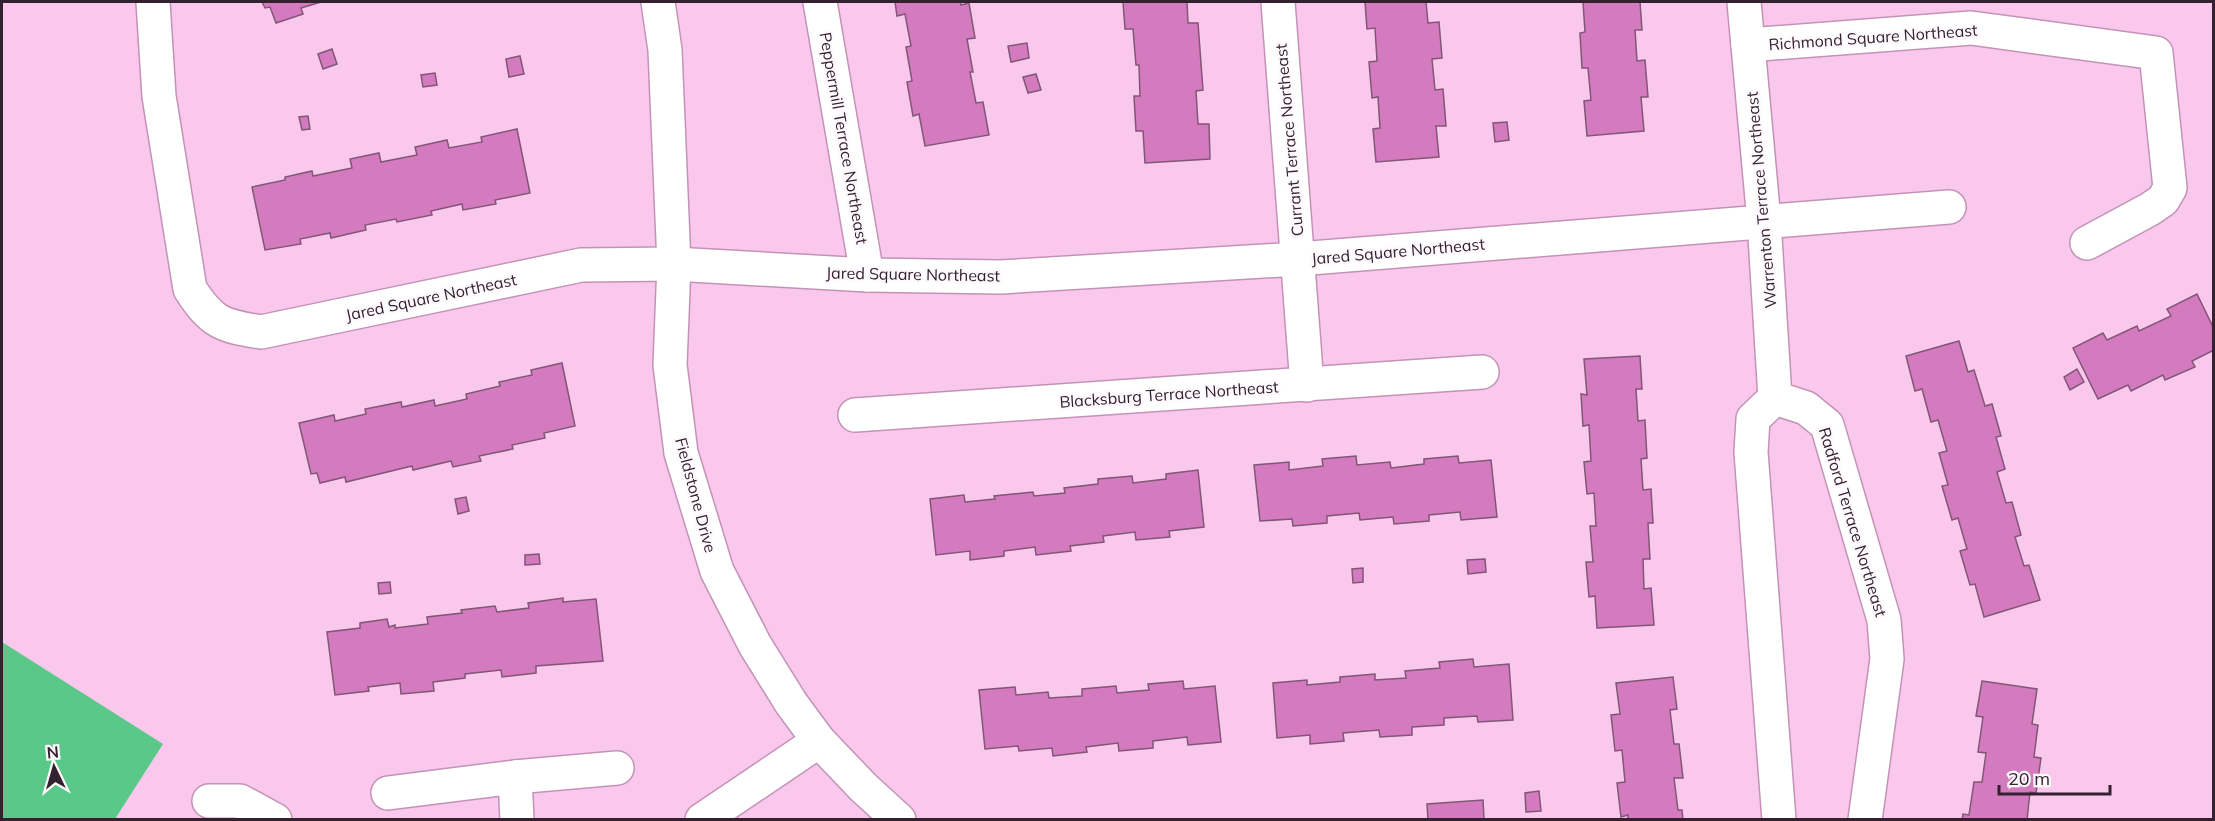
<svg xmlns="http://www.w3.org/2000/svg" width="2215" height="821" viewBox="0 0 2215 821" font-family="Mulish,sans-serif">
<rect width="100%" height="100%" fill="#fac8ec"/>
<polygon fill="#59c889" points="2,642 163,744 115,819 2,819"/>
<g fill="#d47abf" stroke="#815676" stroke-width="1.5">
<polygon points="262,2 321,2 301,8 303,14 276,23 270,7 265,8"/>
<polygon points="895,2 960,2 961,5 969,3 975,38 967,39 973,72 970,72 976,103 983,102 989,135 925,146 919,114 913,116 907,82 912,81 906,47 911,46 905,14 897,16"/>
<polygon points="1123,2 1187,2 1188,23 1198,23 1203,90 1196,91 1198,124 1209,124 1210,159 1145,163 1143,131 1136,131 1134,96 1140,96 1139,65 1136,65 1133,29 1125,29"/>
<polygon points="1365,2 1426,2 1428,23 1439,22 1442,58 1432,59 1435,90 1443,89 1446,126 1436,126 1439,157 1376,162 1373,129 1380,128 1378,97 1372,98 1369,62 1377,61 1375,28 1367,29"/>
<polygon points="1583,2 1640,2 1642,30 1635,30 1637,61 1645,60 1648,97 1641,97 1644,131 1587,136 1584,101 1591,100 1588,68 1582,68 1580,33 1585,32"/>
<polygon points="1027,43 1029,58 1011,62 1008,46"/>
<polygon points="332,49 337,64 323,69 318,54"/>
<polygon points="520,56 524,74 509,77 506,59"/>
<polygon points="435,73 437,85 423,87 421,75"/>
<polygon points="1036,74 1041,90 1028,93 1023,77"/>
<polygon points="308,116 310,129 302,130 299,117"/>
<polygon points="1507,122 1509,140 1495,142 1493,123"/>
<polygon points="517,129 530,193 495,200 496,204 463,210 462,204 431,211 432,215 397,222 396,219 365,225 366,230 331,238 330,233 300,239 301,244 265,250 252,187 285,180 285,177 312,171 313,176 352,168 350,159 379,153 381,162 417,155 415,147 447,140 449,148 482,142 481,137"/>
<polygon points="2197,294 2214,329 2214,350 2192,361 2195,367 2165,380 2163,375 2131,391 2128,385 2098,399 2073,348 2103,333 2107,340 2137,326 2139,331 2171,316 2167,309"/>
<polygon points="1959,341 1968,372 1974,370 1985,406 1992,404 2001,436 1996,437 2005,469 1997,472 2006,503 2012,502 2021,535 2015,537 2024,566 2029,565 2040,600 1984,617 1975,584 1970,585 1960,551 1967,549 1958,518 1952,520 1942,486 1948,485 1939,453 1947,451 1938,420 1931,422 1922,389 1915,391 1906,356"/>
<polygon points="1640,356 1642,389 1636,389 1638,421 1645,420 1647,458 1641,459 1643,490 1651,489 1653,523 1648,523 1650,559 1643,559 1644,589 1651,588 1654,625 1597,628 1595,596 1589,597 1586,562 1593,562 1590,526 1596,526 1594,493 1587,494 1584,462 1591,461 1589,425 1583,426 1581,394 1587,395 1584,359"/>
<polygon points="562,363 575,426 544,433 545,438 512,445 513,449 479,456 481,461 453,467 451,461 413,470 412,466 346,482 345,477 320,483 317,473 311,474 299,423 334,415 335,421 366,414 365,409 401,402 402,407 434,400 435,406 467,399 466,394 500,386 499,382 532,375 531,370"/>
<polygon points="2077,369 2084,382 2070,390 2064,377"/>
<polygon points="1356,456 1357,465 1390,462 1391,468 1424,464 1424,459 1458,456 1459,463 1491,460 1497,517 1461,520 1460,512 1429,515 1429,521 1394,524 1393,517 1360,520 1359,513 1327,516 1327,523 1293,526 1292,519 1260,521 1254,465 1289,462 1289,470 1323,466 1322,459"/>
<polygon points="1198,470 1204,527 1169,531 1170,537 1136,540 1135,532 1103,536 1104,542 1070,546 1071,551 1036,555 1035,547 1004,551 1004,556 970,560 970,551 936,555 930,499 964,495 965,502 995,499 994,496 1033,492 1034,496 1065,493 1064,488 1098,484 1098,479 1132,476 1133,483 1166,479 1166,474"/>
<polygon points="466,497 469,511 458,514 455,499"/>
<polygon points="539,554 540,564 525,565 525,555"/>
<polygon points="1485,559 1486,572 1468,574 1467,560"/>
<polygon points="1363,568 1363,582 1353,583 1352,569"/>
<polygon points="390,582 391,593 379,594 378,583"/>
<polygon points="563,598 563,602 596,599 603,661 536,666 536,673 502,677 501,670 465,674 465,678 433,682 434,691 401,694 400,683 368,687 369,691 335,695 327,632 360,628 360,623 387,619 389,627 395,625 395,628 428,624 427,617 462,613 461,610 495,606 497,612 529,608 528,603"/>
<polygon points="1473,659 1474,667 1509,664 1513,720 1478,722 1477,716 1444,718 1444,725 1412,727 1412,735 1380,737 1379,730 1343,733 1344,741 1310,744 1310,735 1277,738 1273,683 1307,680 1307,685 1340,682 1340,677 1375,674 1375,680 1406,678 1405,671 1440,668 1439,662"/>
<polygon points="1673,677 1677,709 1670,710 1674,744 1679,744 1683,778 1674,778 1678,810 1682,810 1683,820 1628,820 1628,815 1621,817 1617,783 1625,782 1622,750 1615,751 1611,715 1620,714 1616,683"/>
<polygon points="1183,681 1184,689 1215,686 1221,742 1188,745 1187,737 1153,741 1153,748 1119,751 1118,743 1086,747 1087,752 1053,756 1052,748 1019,751 1018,746 985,749 979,690 1015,687 1016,695 1048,692 1049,698 1082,696 1082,689 1116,686 1117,693 1149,690 1148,684"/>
<polygon points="1982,681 2037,689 2032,724 2038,725 2034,757 2041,758 2036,793 2030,792 2027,820 1962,820 1963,814 1969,815 1974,782 1982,782 1986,753 1978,752 1983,717 1976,716"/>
<polygon points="1539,791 1541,811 1526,812 1525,793"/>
<polygon points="1483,800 1484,820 1428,820 1427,804"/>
</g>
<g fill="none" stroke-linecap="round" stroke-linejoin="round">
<defs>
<g id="minor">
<path d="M153,2L159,96L190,289C212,323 222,326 261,332L581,265L674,264L867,275L1001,277L1298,259L1949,207"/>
<polyline points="658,2 665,50 674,264 670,365 681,453 717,571 755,645 791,703 819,741 864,788 899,820"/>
<polyline points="820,2 867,275"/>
<polyline points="1278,2 1307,385"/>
<polyline points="1744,2 1764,221 1775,398"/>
<polyline points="1748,45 1971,28 2156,53 2170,188 2163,200 2150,209 2087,243"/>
<polyline points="855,415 1482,372"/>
<polyline points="515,777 517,820"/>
<polyline points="388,793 515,777 617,768"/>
<polyline points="209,801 240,801 275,820"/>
<polyline points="702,820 819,741"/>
<polyline points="1779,820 1751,452 1753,419 1775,398 1806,408 1827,425 1884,620 1887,659 1865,820"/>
</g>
</defs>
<use href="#minor" stroke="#c393b6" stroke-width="36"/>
<use href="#minor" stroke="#fff" stroke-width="33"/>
</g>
<g text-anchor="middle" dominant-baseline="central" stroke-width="5" stroke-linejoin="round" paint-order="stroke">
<g font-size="16" fill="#34212f" stroke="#fef9fc">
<text transform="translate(1873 37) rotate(-4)">Richmond Square Northeast</text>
<text transform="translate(844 138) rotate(80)">Peppermill Terrace Northeast</text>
<text transform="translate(1289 140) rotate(-95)">Currant Terrace Northeast</text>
<text transform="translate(1761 200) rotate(-95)">Warrenton Terrace Northeast</text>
<text transform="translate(1398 251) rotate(-5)">Jared Square Northeast</text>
<text transform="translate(913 274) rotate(1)">Jared Square Northeast</text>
<text transform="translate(431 297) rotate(-12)">Jared Square Northeast</text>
<text transform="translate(1169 394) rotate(-4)">Blacksburg Terrace Northeast</text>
<text transform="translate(696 495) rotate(75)">Fieldstone Drive</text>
<text transform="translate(1853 522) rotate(73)">Radford Terrace Northeast</text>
</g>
</g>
<rect width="2215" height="821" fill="none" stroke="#34212f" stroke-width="6"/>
<g transform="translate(54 767) rotate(355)" stroke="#fef9fc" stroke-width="4.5" paint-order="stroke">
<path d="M0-4.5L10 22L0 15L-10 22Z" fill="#34212f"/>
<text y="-9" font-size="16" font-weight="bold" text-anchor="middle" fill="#34212f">N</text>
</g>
<path d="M1999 785v9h111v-9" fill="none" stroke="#34212f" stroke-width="3"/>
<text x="2008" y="785" font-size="18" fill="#34212f" stroke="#fef9fc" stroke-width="4.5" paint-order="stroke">20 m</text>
</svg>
